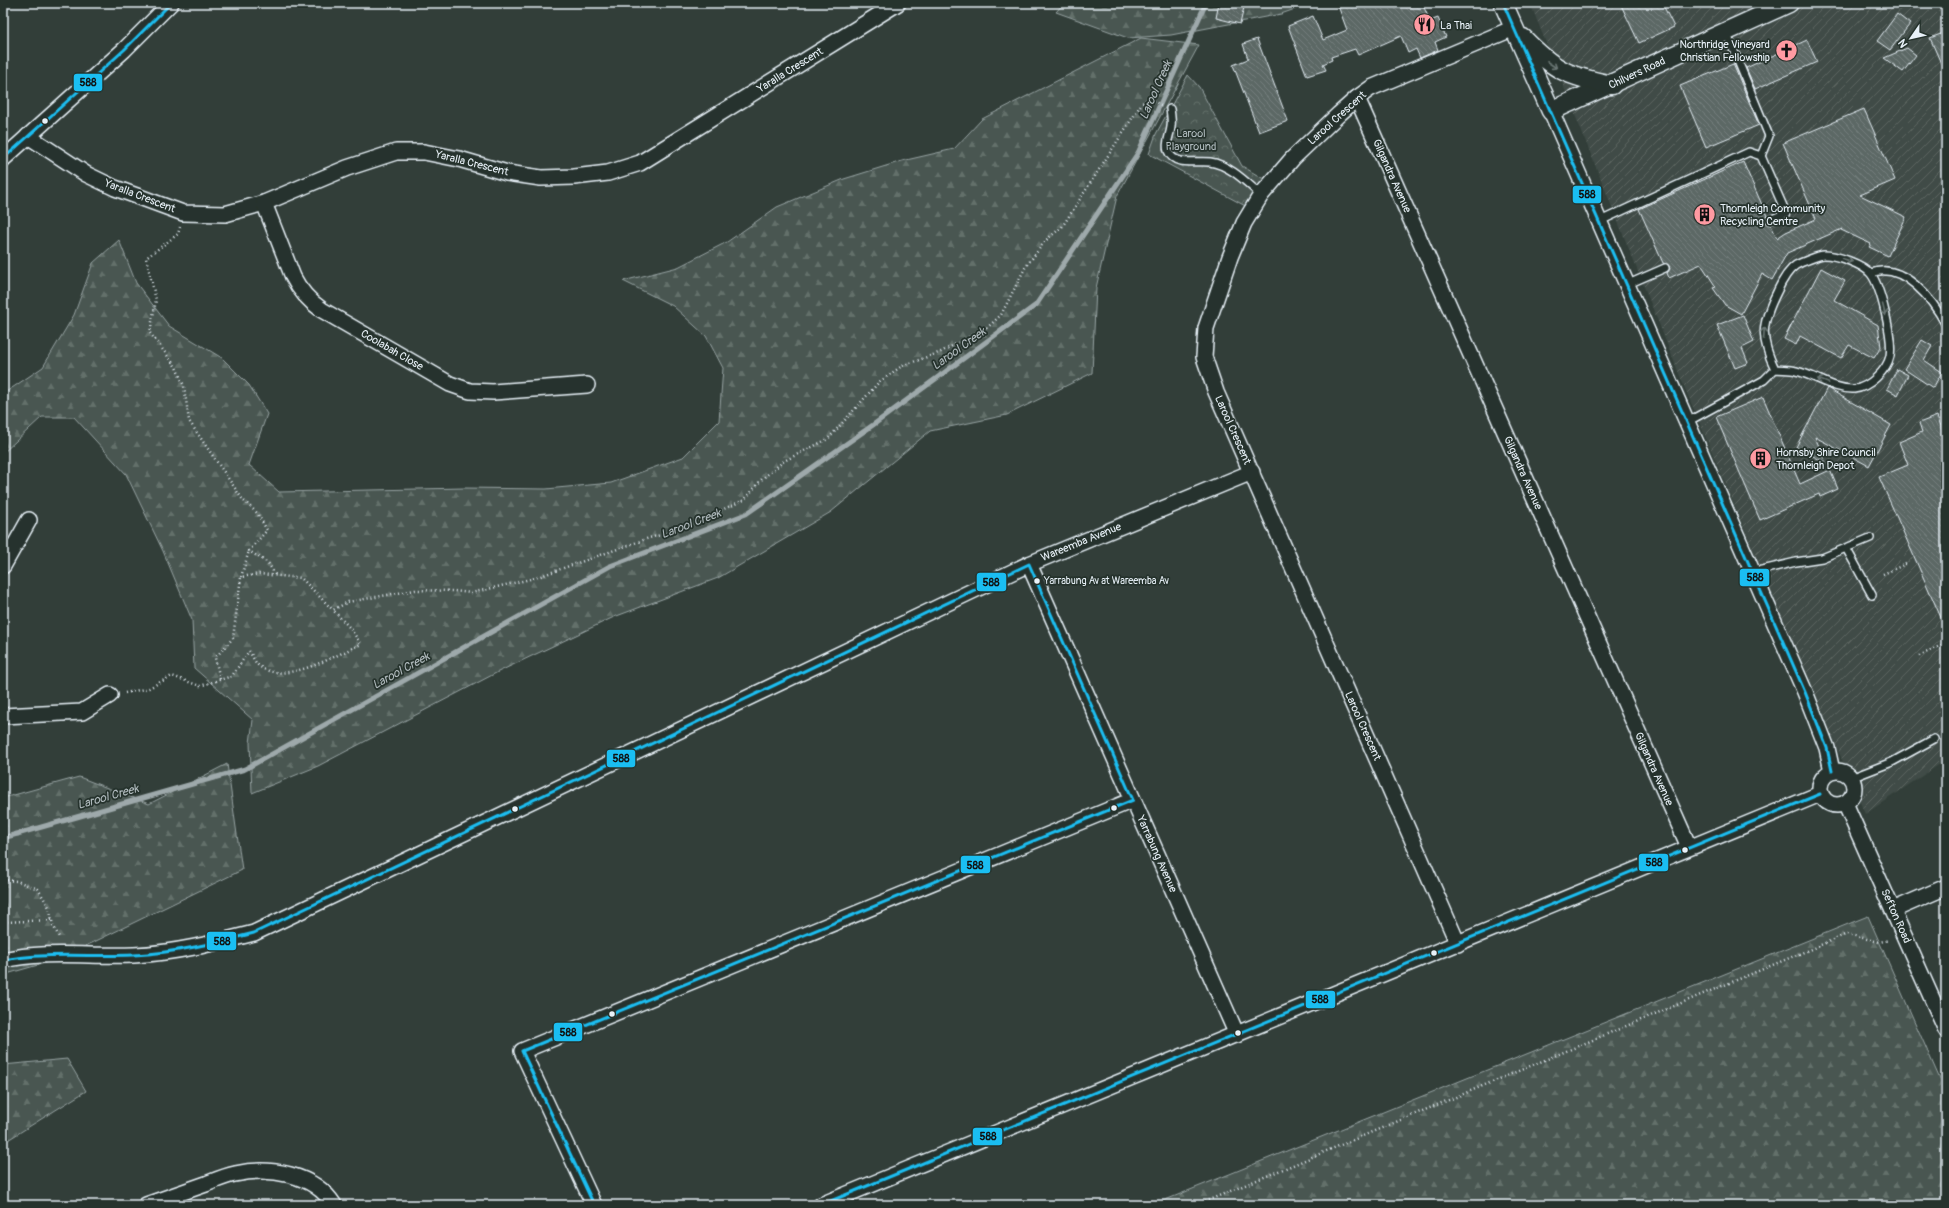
<svg xmlns="http://www.w3.org/2000/svg" width="1949" height="1208" viewBox="0 0 1949 1208" font-family="Pangolin,sans-serif">
<defs>
<pattern id="industrial-furrows" width="10" height="10" patternUnits="userSpaceOnUse"><rect width="10" height="10" fill="#3f4b46"/><path d="M-1 1l2-2M0 10L10 0M9 11l2-2" fill="none" stroke="#5b6561"/></pattern>
<pattern id="forest-firs" width="22" height="20" patternUnits="userSpaceOnUse"><rect width="22" height="20" fill="#495651"/><path d="M5 1l3.5 6h-7zM16 11l3.5 6h-7z" fill="#636f6b"/></pattern>
<pattern id="park-crowns" width="20" height="18" patternUnits="userSpaceOnUse"><rect width="20" height="18" fill="#495651"/><path d="M2 6a3 3 0 1 1 6 0M12 15a3 3 0 1 1 6 0" fill="none" stroke="#636f6b"/></pattern>
<pattern id="building-back-hatch" width="6" height="6" patternUnits="userSpaceOnUse"><rect width="6" height="6" fill="#5c6865"/><path d="M-1 5l2 2M0 0l6 6M5-1l2 2" fill="none" stroke="#737e7c"/></pattern>
</defs>
<rect width="100%" height="100%" fill="#323e39"/>
<filter id="ink" filterUnits="userSpaceOnUse"><feTurbulence type="fractalNoise" baseFrequency=".025" numOctaves="2"/><feDisplacementMap in="SourceGraphic" scale="8" xChannelSelector="R" yChannelSelector="G"/><feConvolveMatrix kernelMatrix="1 2 1 2 8 2 1 2 1" color-interpolation-filters="sRGB"/></filter>
<g filter="url(#ink)">
<polygon fill="url(#industrial-furrows)" points="1530,3 1946,3 1946,760 1865,814 1686,391"/>
<g fill="url(#forest-firs)" stroke="#98a4a4">
<polygon points="1064,3 1312,3 1281,14 1171,35 1128,38 1056,12"/>
<polygon points="1141,38 1199,45 1117,196 1096,288 1092,373 1007,415 930,431 831,512 718,578 614,617 498,672 318,766 252,793 250,743 253,720 194,668 192,620 163,551 126,474 74,417 42,417 3,453 3,394 43,367 74,315 93,263 119,240 136,283 169,326 222,358 249,385 267,414 249,465 279,492 464,488 546,489 611,483 683,457 719,421 723,368 706,336 673,306 623,281 678,267 727,242 777,207 844,179 902,161 954,149 982,119"/>
<polygon points="227,764 242,870 59,959 3,975 3,798 79,777 149,804"/>
<polygon points="1868,916 1946,1093 1946,1205 1153,1205"/>
<polygon points="67,1059 86,1091 3,1143 3,1065"/>
</g>
<polygon fill="url(#park-crowns)" stroke="#98a4a4" points="1188,75 1199,87 1242,166 1272,184 1251,209 1149,154 1156,134"/>
<g fill="none" stroke-linecap="round" stroke-linejoin="round">
<polyline stroke="#9ea9ab" stroke-width="5" points="3,838 245,769 610,566 746,514 873,425 1036,305 1138,153 1206,3"/>
</g>
<g fill="url(#building-back-hatch)" stroke="#e8f1f8">
<polygon points="1219,3 1245,3 1240,24 1216,18"/>
<polygon points="1337,3 1422,3 1430,21 1438,18 1446,37 1435,42 1438,50 1420,58 1416,49 1408,53 1401,36 1358,55 1355,49 1331,57 1332,60 1323,64 1326,70 1307,76 1288,26 1313,16 1323,40 1347,30"/>
<polygon points="1620,3 1662,3 1674,27 1639,43"/>
<polygon points="1897,14 1910,24 1890,50 1877,41"/>
<polygon points="1946,32 1946,75 1930,38"/>
<polygon points="1257,39 1288,121 1259,132 1233,65 1248,59 1243,44"/>
<polygon points="1807,40 1817,62 1755,89 1746,68"/>
<polygon points="1907,48 1916,55 1903,72 1884,58"/>
<polygon points="1733,64 1759,125 1706,147 1680,86"/>
<polygon points="1864,109 1895,180 1860,195 1906,217 1888,256 1869,247 1871,244 1841,230 1842,229 1787,253 1772,280 1762,274 1741,314 1725,305 1713,288 1716,287 1701,264 1669,278 1667,273 1670,269 1669,266 1663,263 1639,209 1743,162 1767,216 1765,219 1766,222 1771,225 1777,238 1786,232 1816,219 1783,143"/>
<polygon points="1821,268 1845,281 1834,300 1878,325 1881,347 1874,358 1849,345 1841,358 1800,336 1796,345 1784,339"/>
<polygon points="1743,315 1754,342 1742,348 1748,363 1735,368 1717,325"/>
<polygon points="1922,340 1932,346 1924,360 1942,372 1933,388 1904,369"/>
<polygon points="1897,369 1908,375 1898,395 1887,389"/>
<polygon points="1827,388 1891,425 1869,466 1815,437 1826,463 1796,447"/>
<polygon points="1763,397 1800,484 1830,470 1838,489 1820,497 1819,494 1760,520 1716,417"/>
<polygon points="1937,416 1946,439 1946,629 1879,477 1908,465 1899,442 1922,432 1919,423"/>
</g>
<g fill="none" stroke-linecap="round" stroke-linejoin="round">
<defs>
<g id="service">
<polyline points="1726,32 1769,136 1761,156"/>
<path d="M1170,109C1171,115 1172,121 1171,127C1170,136 1165,143 1168,151C1174,167 1198,160 1210,162C1230,165 1247,183 1261,195"/>
<polyline points="1598,222 1749,152 1761,156 1786,213 1770,220"/>
<path d="M1871,273C1903,261 1933,300 1946,325"/>
<polyline points="1626,285 1665,268"/>
<path d="M1687,422L1764,380L1775,369C1782,370 1790,369 1796,371C1815,375 1834,390 1854,389C1869,388 1887,370 1890,356C1893,339 1881,287 1871,274C1863,264 1836,255 1824,255C1819,255 1800,263 1796,265C1787,271 1781,283 1777,292C1761,324 1760,338 1775,369"/>
<polyline points="1846,548 1872,595"/>
<polyline points="1753,572 1796,562 1822,558 1870,538"/>
<polyline points="1851,778 1892,762 1934,739"/>
</g>
<g id="minor">
<polyline points="1357,98 1689,847"/>
<polyline points="1551,111 1805,692 1827,748 1832,771"/>
<polyline points="28,136 86,174 115,188 183,213 225,214 264,203 347,168 396,152 424,152 459,159 507,173 541,178 574,177 608,173 640,163 898,3"/>
<polyline points="3,159 124,50 171,3"/>
<path d="M264,203L293,277C300,291 309,301 322,310L450,384L470,391L493,392L587,385"/>
<polyline points="1029,564 1237,1035"/>
<polyline points="3,566 29,520"/>
<polyline points="3,716 82,712 110,695"/>
<circle cx="1837" cy="788" r="17"/>
<polyline points="1845,803 1946,1030"/>
<polyline points="1893,910 1946,887"/>
<polyline points="1458,944 1216,392 1204,357 1206,328 1230,257 1244,223 1261,195 1293,158 1339,114 1357,98 1371,88 1514,28"/>
<path d="M3,960C46,950 91,957 134,955C175,953 215,943 254,933L1029,564L1252,472"/>
<path d="M146,1205C166,1198 186,1191 206,1184C216,1180 225,1176 235,1174C269,1166 315,1174 334,1205"/>
<polyline points="594,1205 522,1051 1133,800"/>
<polyline points="821,1205 1820,794"/>
</g>
<g id="tertiary">
<polyline points="1503,3 1551,111 1789,3"/>
<path d="M1523,38C1555,71 1567,76 1612,85"/>
</g>
</defs>
<use href="#service" stroke="#e8f1f8" stroke-width="10"/>
<use href="#minor" stroke="#e8f1f8" stroke-width="18"/>
<use href="#tertiary" stroke="#e8f1f8" stroke-width="21"/>
<g stroke="#e8f1f8" stroke-width="2.5" stroke-dasharray="1 3" stroke-linecap="butt">
<polyline points="180,227 178,234 146,258 156,300 150,333 176,367 184,386 189,421 243,500 257,513 267,530 249,551 268,563 276,576"/>
<polyline points="1883,574 1908,563"/>
<polyline points="241,577 249,551"/>
<polyline points="1919,656 1944,644"/>
<polyline points="220,679 215,658 233,638 241,577 259,574 301,578 333,610"/>
<path d="M125,693L149,688L172,676L200,686L232,676L249,651C252,655 255,663 259,666C285,686 336,655 361,644L349,627L333,610L348,602L415,590L454,591L471,593L535,578L649,538L672,532L744,500L762,479L784,461L828,439L879,382L902,366L941,352L988,327L1001,315L1025,268L1045,241L1062,227L1142,103L1149,99L1161,105"/>
<polyline points="3,880 17,881 38,889 49,907 53,925 60,939"/>
<polyline points="3,922 52,920"/>
<polyline points="1197,1205 1847,934 1879,942 1889,940"/>
</g>
<use href="#service" stroke="#26332d" stroke-width="7"/>
<use href="#minor" stroke="#26332d" stroke-width="15"/>
<use href="#tertiary" stroke="#26332d" stroke-width="18"/>
<defs>
<g id="bus-1">
<polyline points="1503,3 1805,692 1827,748 1832,771"/>
<polyline points="3,159 124,50 171,3"/>
<path d="M3,960C47,952 90,957 134,955C175,953 215,943 254,933L1029,564L1133,800L522,1051L594,1205"/>
<polyline points="821,1205 1820,794"/>
</g>
</defs>
<use href="#bus-1" stroke="#26332d" stroke-width="6"/>
<use href="#bus-1" stroke="#1abef2" stroke-width="3"/>
</g>
<defs><path id="oneway-shaft" d="M-6 0H5M1.5-3L5.5 0L1.5 3" fill="none" stroke-width="1.6" stroke-linecap="round" stroke-linejoin="round"/></defs>
<g stroke="#6a7674">
<use href="#oneway-shaft" transform="translate(1552 65) rotate(33)"/>
<use href="#oneway-shaft" transform="translate(1847 260) rotate(16)"/>
<use href="#oneway-shaft" transform="translate(1884 310) rotate(76)"/>
<use href="#oneway-shaft" transform="translate(1764 333) rotate(-86)"/>
<use href="#oneway-shaft" transform="translate(1823 381) rotate(-159)"/>
</g>
</g>
<defs>
<symbol id="restaurant-disc" viewBox="-11 -11 22 22"><circle r="9.5" fill="#ff9aa2" stroke="#26332d"/><path d="M-5-6h1v4h1v-4h1v4h1v-4h1v5L-1.5 .5V6h-2V.5L-5-1ZM5-6V6H3V1.5H1.5Q1.5-4 5-6Z" fill="#111"/></symbol>
<symbol id="church-disc" viewBox="-11 -11 22 22"><circle r="9.5" fill="#ff9aa2" stroke="#26332d"/><path d="M-1.2-6h2.4v3.5h3.3v2.4h-3.3V6h-2.4V-.1h-3.3v-2.4h3.3Z" fill="#111"/></symbol>
<symbol id="building-disc" viewBox="-11 -11 22 22"><circle r="9.5" fill="#ff9aa2" stroke="#26332d"/><path d="M-4-6H4V6H1V3H-1V6H-4ZM-2.5-4.3h1.7v1.8h-1.7ZM.8-4.3h1.7v1.8H.8ZM-2.5-1h1.7V.8h-1.7ZM.8-1h1.7V.8H.8Z" fill="#111"/></symbol>
</defs>
<g fill-rule="evenodd">
<use href="#restaurant-disc" x="1412" y="12" width="25" height="25"/>
<use href="#church-disc" x="1774" y="38" width="25" height="25"/>
<use href="#building-disc" x="1692" y="202" width="25" height="25"/>
<use href="#building-disc" x="1748" y="446" width="25" height="25"/>
</g>
<g fill="#e8f1f8" stroke="#26332d" stroke-width="1.5">
<circle cx="45" cy="121" r="3.5"/>
<circle cx="1037" cy="581" r="3.5"/>
<circle cx="1114" cy="808" r="3.5"/>
<circle cx="515" cy="809" r="3.5"/>
<circle cx="1685" cy="850" r="3.5"/>
<circle cx="1434" cy="953" r="3.5"/>
<circle cx="612" cy="1014" r="3.5"/>
<circle cx="1238" cy="1033" r="3.5"/>
</g>
<g text-anchor="middle" dominant-baseline="central" stroke-width="3.5" stroke-linejoin="round" paint-order="stroke">
<g font-size="10" fill="#e8f1f8" stroke="#26332d" text-anchor="start">
<text x="1044" y="581">Yarrabung Av at Wareemba Av</text>
</g>
<g font-size="11" fill="#e8f1f8" stroke="#26332d" text-anchor="start">
<text x="1440" y="25">La Thai</text>
<text x="1770" y="44" text-anchor="end">Northridge Vineyard<tspan x="1770" dy="13">Christian Fellowship</tspan></text>
<text x="1720" y="208">Thornleigh Community<tspan x="1720" dy="13">Recycling Centre</tspan></text>
<text x="1776" y="452">Hornsby Shire Council<tspan x="1776" dy="13">Thornleigh Depot</tspan></text>
</g>
<g font-size="11" fill="#e8f1f8" stroke="#26332d">
<text transform="translate(790 70) rotate(-32)">Yaralla Crescent</text>
<text transform="translate(1637 73) rotate(-25)">Chilvers Road</text>
<text transform="translate(1337 118) rotate(-42)">Larool Crescent</text>
<text transform="translate(472 163) rotate(14)">Yaralla Crescent</text>
<text transform="translate(1392 176) rotate(66)">Gilgandra Avenue</text>
<text transform="translate(140 196) rotate(21)">Yaralla Crescent</text>
<text transform="translate(392 350) rotate(30)">Coolabah Close</text>
<text transform="translate(1233 430) rotate(66)">Larool Crescent</text>
<text transform="translate(1523 473) rotate(66)">Gilgandra Avenue</text>
<text transform="translate(1081 542) rotate(-22)">Wareemba Avenue</text>
<text transform="translate(1363 726) rotate(66)">Larool Crescent</text>
<text transform="translate(1654 769) rotate(66)">Gilgandra Avenue</text>
<text transform="translate(1157 854) rotate(66)">Yarrabung Avenue</text>
<text transform="translate(1896 916) rotate(66)">Sefton Road</text>
</g>
<g font-size="11" fill="#b0bbbe" stroke="#26332d">
<text x="1191" y="133">Larool<tspan x="1191" dy="13">Playground</tspan></text>
</g>
<g font-size="12" font-style="italic" fill="#b1bbbe" stroke="#26332d">
<text transform="translate(1156 90) rotate(-66)">Larool Creek</text>
<text transform="translate(959 349) rotate(-36)">Larool Creek</text>
<text transform="translate(691 524) rotate(-21)">Larool Creek</text>
<text transform="translate(401 671) rotate(-29)">Larool Creek</text>
<text transform="translate(108 797) rotate(-16)">Larool Creek</text>
</g>
</g>
<g stroke="#26332d" stroke-width="1.5">
<rect x="73" y="73" width="30" height="19" rx="4" fill="#1abef2"/>
<rect x="1572" y="185" width="30" height="19" rx="4" fill="#1abef2"/>
<rect x="1739" y="568" width="31" height="19" rx="4" fill="#1abef2"/>
<rect x="976" y="572" width="31" height="20" rx="4" fill="#1abef2"/>
<rect x="606" y="749" width="30" height="19" rx="4" fill="#1abef2"/>
<rect x="1638" y="853" width="31" height="19" rx="4" fill="#1abef2"/>
<rect x="960" y="855" width="31" height="19" rx="4" fill="#1abef2"/>
<rect x="206" y="931" width="31" height="20" rx="4" fill="#1abef2"/>
<rect x="1305" y="990" width="31" height="19" rx="4" fill="#1abef2"/>
<rect x="553" y="1022" width="30" height="20" rx="4" fill="#1abef2"/>
<rect x="972" y="1127" width="31" height="19" rx="4" fill="#1abef2"/>
</g>
<g font-size="11" text-anchor="middle" font-weight="bold" fill="#111">
<text x="88" y="86">588</text>
<text x="1587" y="198">588</text>
<text x="1755" y="581">588</text>
<text x="991" y="586">588</text>
<text x="621" y="762">588</text>
<text x="1654" y="866">588</text>
<text x="975" y="869">588</text>
<text x="222" y="945">588</text>
<text x="1320" y="1003">588</text>
<text x="568" y="1036">588</text>
<text x="988" y="1140">588</text>
</g>
<rect width="1949" height="1208" fill="none" stroke="#26332d" stroke-width="16"/>
<rect x="8" y="8" width="1933" height="1192" fill="none" stroke="#e8f1f8" stroke-width="1.5" filter="url(#ink)"/>
<g transform="translate(1911 38) rotate(236)" stroke="#26332d" stroke-width="3" paint-order="stroke">
<path d="M0-3L7 15L0 10L-7 15Z" fill="#e8f1f8"/>
<text y="-6" font-size="11" font-weight="bold" text-anchor="middle" fill="#e8f1f8">N</text>
</g>
</svg>
